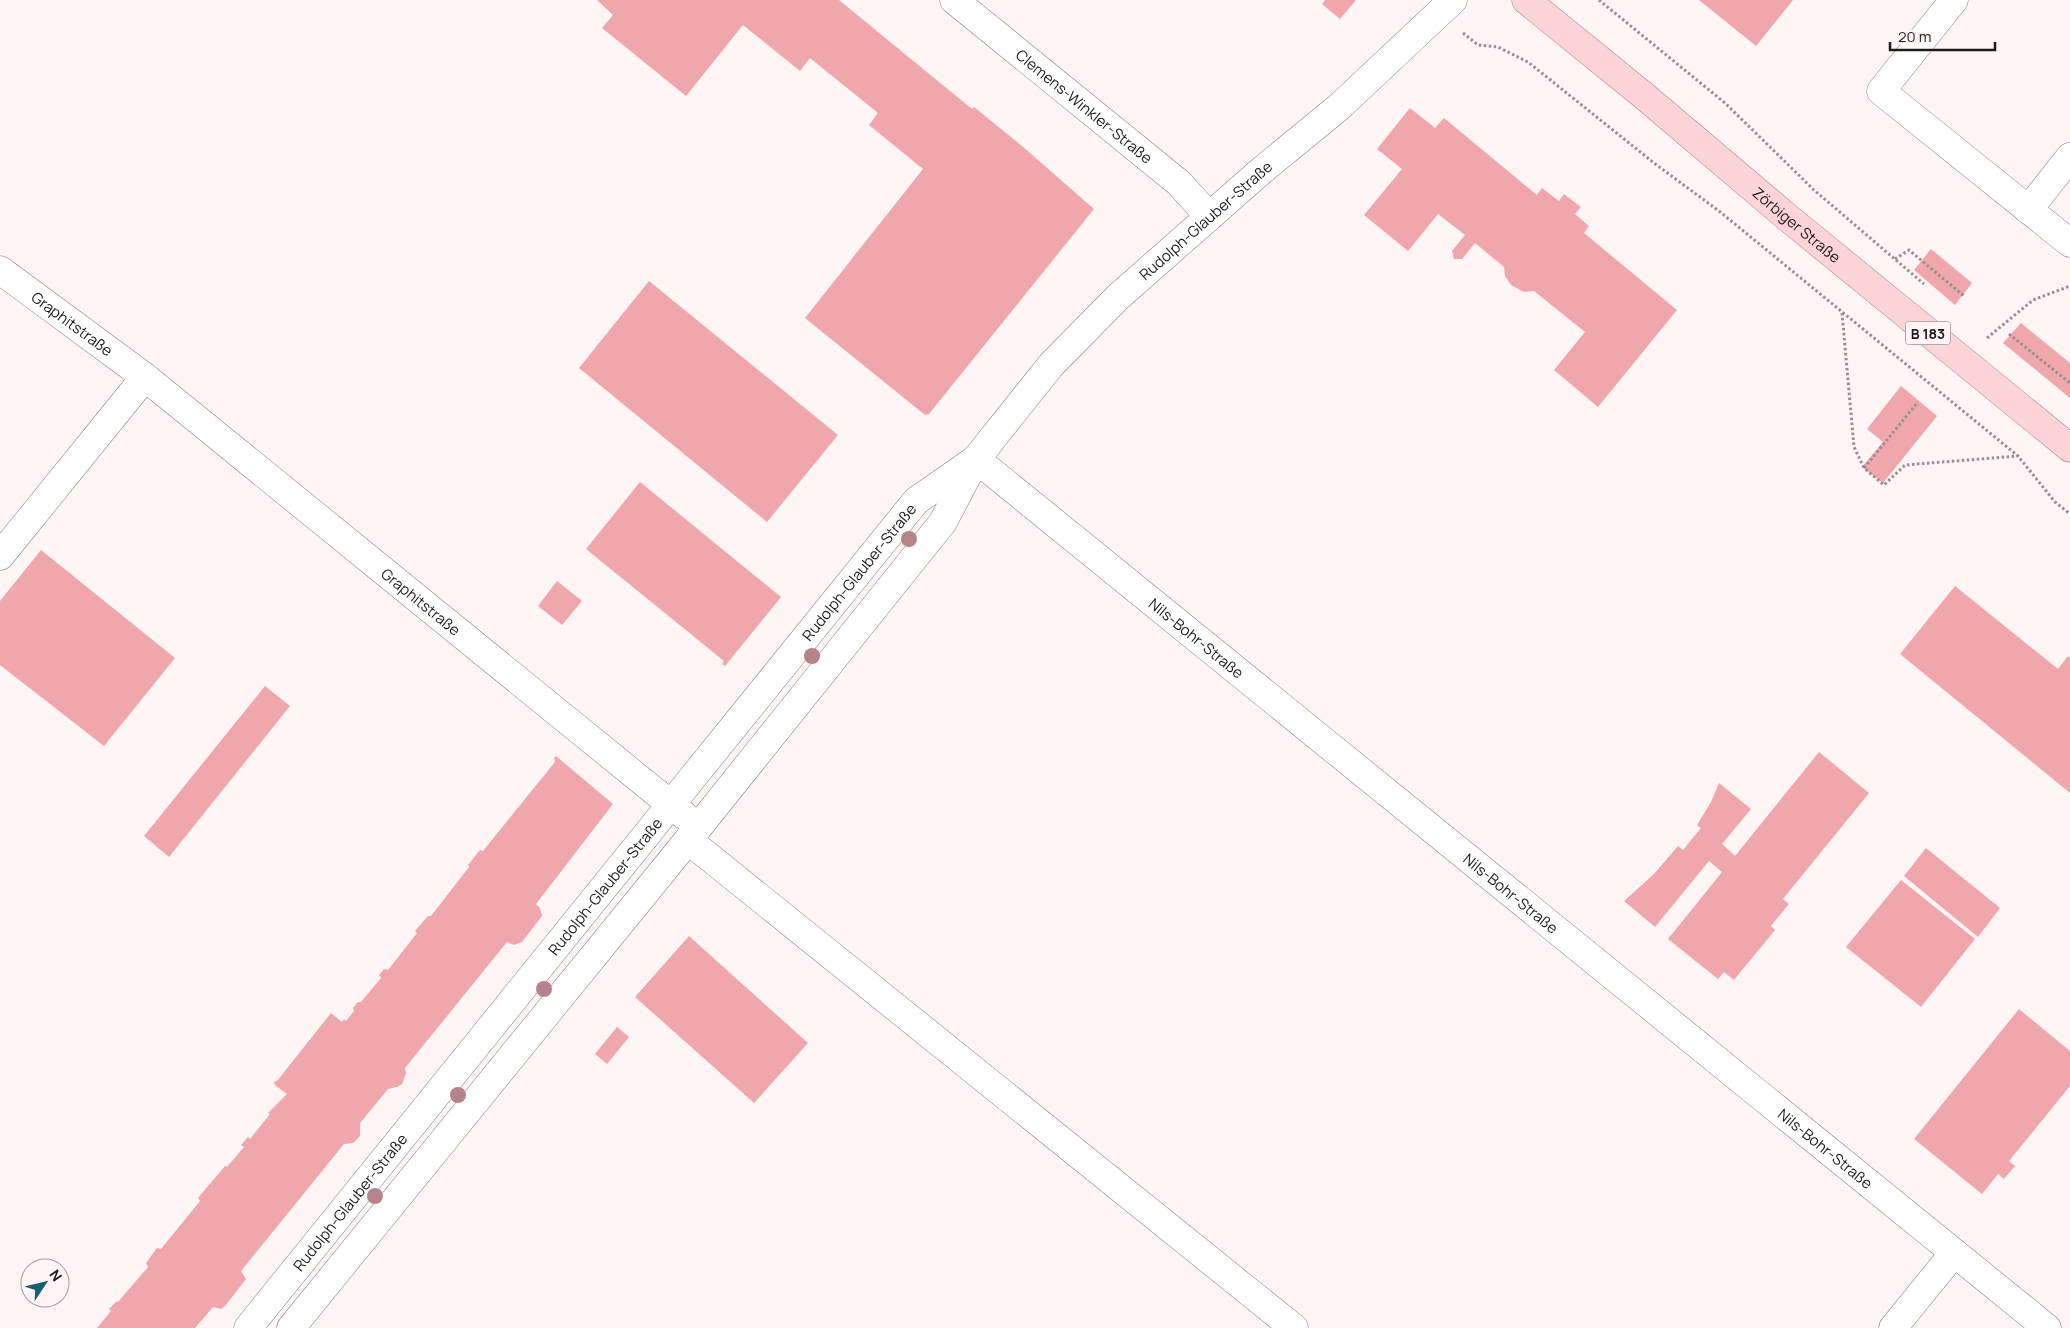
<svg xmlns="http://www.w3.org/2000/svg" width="2070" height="1328" viewBox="0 0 2070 1328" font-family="Manrope,sans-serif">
<rect width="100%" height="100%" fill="#fff5f5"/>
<g fill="#efa6ad">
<polygon points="597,0 839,0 972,109 974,107 1022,146 1094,209 929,414 925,415 805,318 923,169 869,125 878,113 810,58 800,71 743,25 686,96 602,28 613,15"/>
<polygon points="1325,0 1356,0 1340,19 1322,4"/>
<polygon points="1699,0 1793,0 1756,46"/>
<polygon points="1410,108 1435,128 1444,118 1537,195 1542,188 1559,201 1564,194 1581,207 1575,214 1589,226 1584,233 1677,310 1598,407 1554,370 1585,332 1534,291 1524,292 1511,285 1505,276 1504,267 1475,243 1462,259 1454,259 1452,251 1465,235 1438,214 1408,251 1364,215 1402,169 1377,149"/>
<polygon points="1931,249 1972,283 1955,305 1914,270"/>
<polygon points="649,281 838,435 767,522 579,368"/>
<polygon points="2021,323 2070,363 2070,398 2003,343"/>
<polygon points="1901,386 1937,416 1883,483 1862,467 1883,442 1867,429"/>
<polygon points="640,482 781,597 725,666 722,664 724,661 586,549"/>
<polygon points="41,550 175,658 104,746 0,665 0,601"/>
<polygon points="557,581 582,601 562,625 538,606"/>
<polygon points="1955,586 2058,669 2068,656 2070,658 2070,793 1900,654"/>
<polygon points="265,686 290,706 169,857 144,836"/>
<polygon points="1819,752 1869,793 1783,899 1789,904 1771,926 1775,930 1734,980 1724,972 1718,979 1668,939 1722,872 1709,861 1655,927 1624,901 1654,874 1678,846 1683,850 1701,828 1697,825 1711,802 1719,783 1751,809 1722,844 1735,856"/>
<polygon points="556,756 613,804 536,904 540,908 542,916 522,942 514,945 507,942 405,1068 406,1073 402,1084 397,1087 388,1089 360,1123 360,1136 353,1143 344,1144 241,1271 246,1279 225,1306 221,1309 213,1307 195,1328 97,1328 111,1311 109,1309 117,1301 118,1302 148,1267 146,1263 157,1248 161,1249 200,1201 198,1198 225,1166 227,1167 244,1147 241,1145 248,1137 250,1139 270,1114 268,1113 287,1094 275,1085 274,1082 277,1081 331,1013 342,1022 344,1019 346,1021 354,1011 353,1008 358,1002 361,1002 381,978 379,975 384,969 388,970 417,933 415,931 428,916 431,916 469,867 468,865 480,850 483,851 487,846 555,762 554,758"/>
<polygon points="1926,848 2000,908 1978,937 1904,876"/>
<polygon points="1901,880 1975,939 1921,1007 1846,947"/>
<polygon points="689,936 808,1043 754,1103 635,997"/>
<polygon points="2019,1009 2070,1051 2070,1086 2009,1161 2015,1166 2004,1179 1998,1174 1982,1194 1914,1139"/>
<polygon points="617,1027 629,1037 607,1064 595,1054"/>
</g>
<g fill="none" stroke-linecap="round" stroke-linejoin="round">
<defs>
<g id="minor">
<path id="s1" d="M954,0L1179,183L1209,216"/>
<polyline points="1954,0 1881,91 2070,243"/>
<polyline points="2028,210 2070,157"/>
<path id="s2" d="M0,270L145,377L685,816"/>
<path id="s3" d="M976,459L2047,1328"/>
<polyline points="0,556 145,377"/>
<polyline points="688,840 1294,1328"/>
<path id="s4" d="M248,1328L916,501L972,462"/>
<path id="s5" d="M291,1328L688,840L943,522L976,459L1051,365L1118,297L1261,171L1339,107L1453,0"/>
<polyline points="1893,1328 1954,1253"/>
</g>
<g id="major">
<path id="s6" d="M1526,0L1643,95L1787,217L2070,448"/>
</g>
</defs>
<use href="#minor" stroke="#8d7e7f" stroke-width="29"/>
<use href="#major" stroke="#ae8084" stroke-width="29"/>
<g stroke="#978f8f" stroke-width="3" stroke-dasharray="2.5 2.5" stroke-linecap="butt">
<polyline points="1599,0 1725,103 1814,190 1924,284"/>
<polyline points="1463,33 1478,45 1498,47 1528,62 1654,163 1719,211 2018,456 2055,502 2070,514"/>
<polyline points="1895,259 1909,250 1964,296"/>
<polyline points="1842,313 1854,447 1864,468 1884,485 1905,465 2018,456"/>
<polyline points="2009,334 2070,383"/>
<polyline points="1987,338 2033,300 2070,286"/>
<polyline points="1864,468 1918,402"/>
</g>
<use href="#minor" stroke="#fff" stroke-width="28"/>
<use href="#major" stroke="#fdd4d7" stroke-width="28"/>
</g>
<g fill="#b6838c">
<circle cx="909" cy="539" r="8"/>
<circle cx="812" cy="656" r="8"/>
<circle cx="544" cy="989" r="8"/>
<circle cx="458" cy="1095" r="8"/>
<circle cx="375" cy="1196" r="8"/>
</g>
<g text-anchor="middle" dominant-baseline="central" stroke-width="5" stroke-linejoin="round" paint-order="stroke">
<rect fill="#fff5f5" stroke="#625c5c" stroke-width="1" x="1905.5" y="321.5" width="45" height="23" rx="4"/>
<g font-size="14" font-weight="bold" fill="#1f1a1a">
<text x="1928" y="333">B 183</text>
</g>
<g font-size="15" fill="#1f1a1a" stroke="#fff5f5">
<text stroke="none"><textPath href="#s1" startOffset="168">Clemens-Winkler-Straße</textPath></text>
<text stroke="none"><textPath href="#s5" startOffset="1440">Rudolph-Glauber-Straße</textPath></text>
<text stroke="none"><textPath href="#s6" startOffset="352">Zörbiger Straße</textPath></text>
<text stroke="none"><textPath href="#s2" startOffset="90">Graphitstraße</textPath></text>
<text stroke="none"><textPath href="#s4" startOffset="972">Rudolph-Glauber-Straße</textPath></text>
<text stroke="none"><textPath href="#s2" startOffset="536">Graphitstraße</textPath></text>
<text stroke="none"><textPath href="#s3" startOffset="284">Nils-Bohr-Straße</textPath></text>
<text stroke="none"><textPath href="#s4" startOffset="568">Rudolph-Glauber-Straße</textPath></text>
<text stroke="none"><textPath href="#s3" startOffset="689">Nils-Bohr-Straße</textPath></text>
<text stroke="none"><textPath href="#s3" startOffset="1094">Nils-Bohr-Straße</textPath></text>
<text stroke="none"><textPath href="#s4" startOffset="162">Rudolph-Glauber-Straße</textPath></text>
</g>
</g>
<g transform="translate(45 1283) rotate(55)"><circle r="24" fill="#fff5f5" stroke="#a59d9d"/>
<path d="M0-4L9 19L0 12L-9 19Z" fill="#17616f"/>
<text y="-8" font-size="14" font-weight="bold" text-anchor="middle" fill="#1f1a1a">N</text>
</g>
<path d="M1890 42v8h105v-8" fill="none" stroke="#1f1a1a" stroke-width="2.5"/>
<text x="1898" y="42" font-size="15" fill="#1f1a1a" stroke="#fff5f5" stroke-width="4" paint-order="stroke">20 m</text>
</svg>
